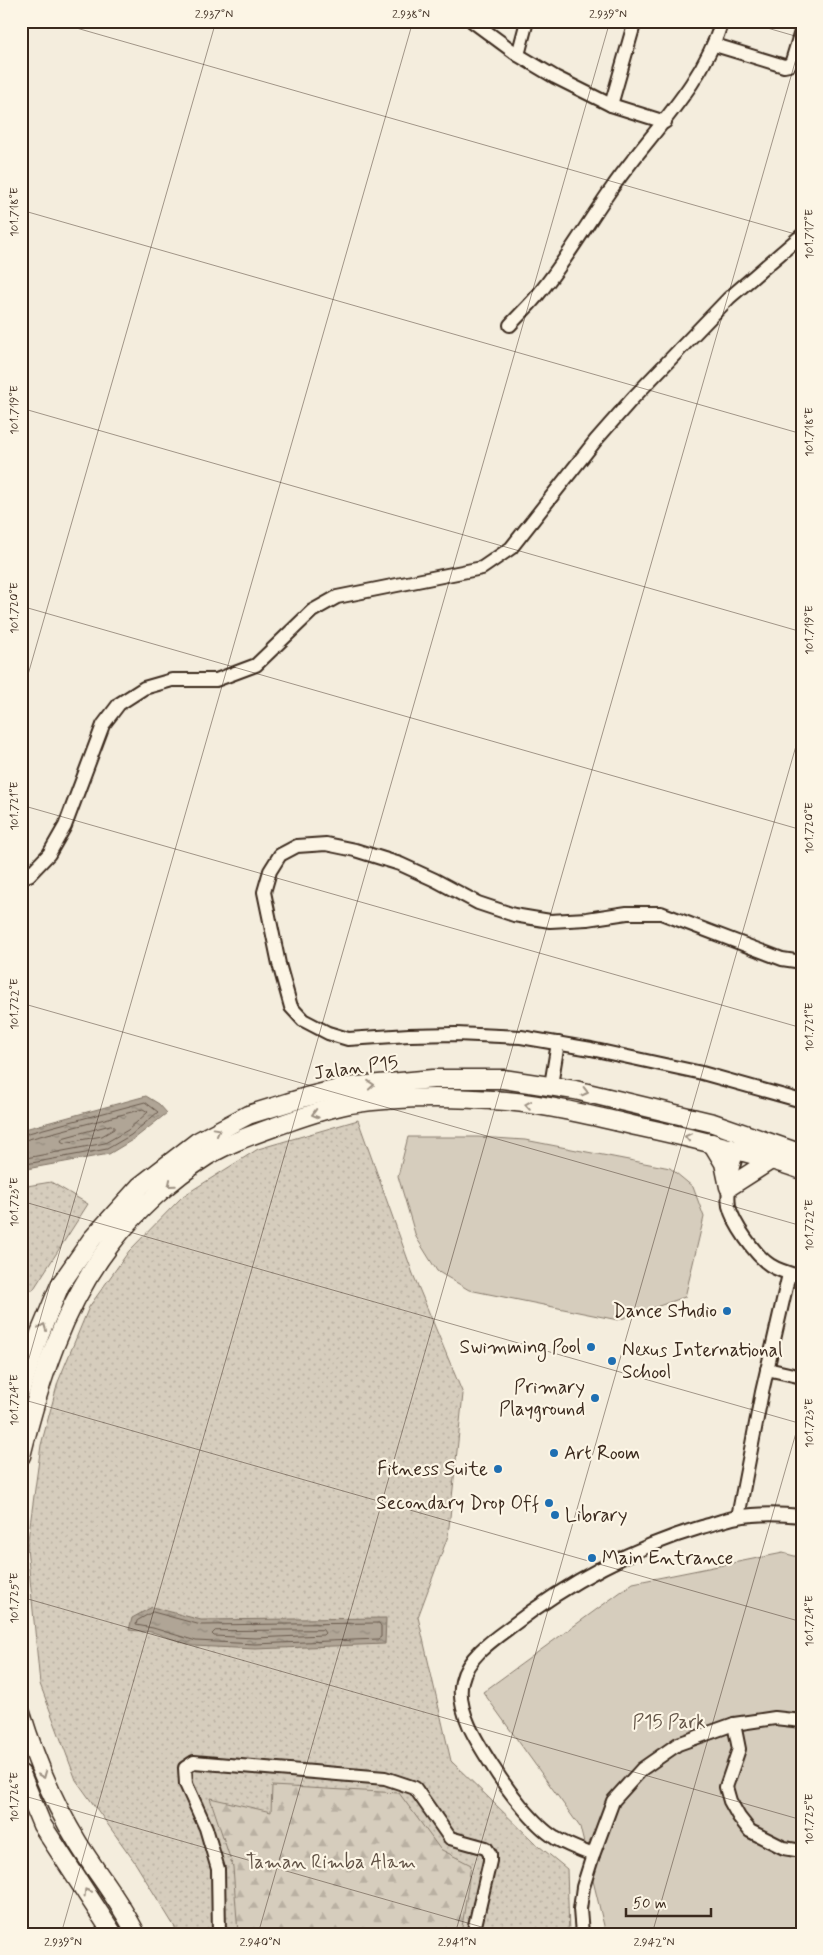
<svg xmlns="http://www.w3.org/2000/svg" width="823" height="1955" viewBox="0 0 823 1955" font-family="Mynerve,sans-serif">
<defs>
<pattern id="grass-dots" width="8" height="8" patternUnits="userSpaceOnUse" patternTransform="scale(1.25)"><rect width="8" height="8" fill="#d6cdbd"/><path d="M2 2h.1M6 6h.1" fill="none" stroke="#b9b0a2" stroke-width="1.8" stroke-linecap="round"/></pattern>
<pattern id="forest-firs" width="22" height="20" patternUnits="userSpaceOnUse" patternTransform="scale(1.25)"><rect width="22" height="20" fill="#d6cdbd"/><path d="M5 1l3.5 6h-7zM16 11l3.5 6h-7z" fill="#b9b0a2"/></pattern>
<pattern id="water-ripples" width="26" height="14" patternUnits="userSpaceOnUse" patternTransform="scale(1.25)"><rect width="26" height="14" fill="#b0a596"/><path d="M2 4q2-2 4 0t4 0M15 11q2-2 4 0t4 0" fill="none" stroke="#90877a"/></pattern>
</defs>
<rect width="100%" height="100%" fill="#f4eddd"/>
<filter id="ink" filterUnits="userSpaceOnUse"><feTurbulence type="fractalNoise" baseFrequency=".02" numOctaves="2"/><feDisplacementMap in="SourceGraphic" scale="10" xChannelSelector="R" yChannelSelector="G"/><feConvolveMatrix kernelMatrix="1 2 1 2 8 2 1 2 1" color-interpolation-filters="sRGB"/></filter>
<g filter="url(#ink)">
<g fill="url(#grass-dots)" stroke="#887c6e">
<polygon points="358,1120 413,1274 463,1394 448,1536 418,1617 451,1761 534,1842 567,1869 569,1934 179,1934 134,1861 76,1780 40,1684 27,1547 41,1445 58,1382 89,1307 129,1251 183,1196 258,1149"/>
<polygon points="51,1182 88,1204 33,1290 21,1290 21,1187"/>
</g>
<polygon fill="url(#forest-firs)" stroke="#887c6e" points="272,1786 399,1793 440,1849 471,1865 461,1934 238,1934 233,1867 210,1798 271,1812"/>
<g fill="#d6cdbd" stroke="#887c6e">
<polygon points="408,1137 478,1137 525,1140 670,1168 693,1187 704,1217 685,1297 618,1320 469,1290 437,1271 416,1237 398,1176"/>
<polygon points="783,1553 802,1558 802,1934 606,1934 580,1827 483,1692 633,1583"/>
</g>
<g fill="url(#water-ripples)" stroke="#817466">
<polygon points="146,1096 159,1104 167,1113 134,1139 109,1154 21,1170 21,1130"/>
<polygon points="152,1607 201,1620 386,1618 385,1644 255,1649 194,1646 152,1632 129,1630 132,1618"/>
</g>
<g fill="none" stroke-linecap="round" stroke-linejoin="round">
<g stroke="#6a5b4e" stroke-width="1">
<polygon points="111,1125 114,1126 114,1129 102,1136 64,1143 61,1141 63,1138"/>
<polyline points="21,1135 145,1102 158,1112 131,1135 107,1149 21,1165"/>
<polyline points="21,1141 143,1109 148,1112 128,1130 105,1143 21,1159"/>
<polygon points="153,1612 201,1625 379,1623 381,1626 381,1637 378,1639 255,1644 196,1641 153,1628 136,1625 137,1621"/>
<polygon points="323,1630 325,1633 323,1635 255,1638 214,1636 212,1634 215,1631"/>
</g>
<defs>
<g id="street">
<polyline points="472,21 518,55 555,77 611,105 665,122"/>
<polyline points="715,45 784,66 789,65 792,61 802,28"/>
<polyline points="518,55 527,21"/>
<polyline points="611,105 635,21"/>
<path d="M510,325C520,314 532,303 541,291C567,259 588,222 612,188C650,133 702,87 722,21"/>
<polyline points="21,878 29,875 49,854 65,826 103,725 119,704 144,688 172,680 216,680 256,665 312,611 337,597 482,568 511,548 596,440 633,398 729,298 802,235"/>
<polyline points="802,962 782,959 661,913 627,913 587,919 550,921 514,915 478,903 435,880 400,864 355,850 326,844 297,846 280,855 270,871 264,892 279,964 291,1007 303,1020 328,1033 348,1039 409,1035 456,1034 521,1037 591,1049 702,1073 802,1101"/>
<polyline points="551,1085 558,1043"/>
<path d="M741,1142C734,1161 726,1186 729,1206C733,1223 755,1255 770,1265C779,1271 791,1274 802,1277"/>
<polyline points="767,1369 802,1377"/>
<polyline points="738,1517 762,1392 789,1274"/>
<polyline points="734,1724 739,1749 726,1787 730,1801 739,1817 750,1831 784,1848 802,1851"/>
<path d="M593,1855C580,1850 567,1845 555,1838C534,1825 506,1788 493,1767C478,1744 455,1709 462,1681C467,1658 491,1641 509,1628C567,1583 631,1548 702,1527C713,1524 726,1519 738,1517C759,1513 781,1514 802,1516"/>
<polyline points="219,1934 218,1869 206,1828 186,1784 185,1768 194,1762 385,1778 415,1788 450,1838 486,1848 490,1854 490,1861 473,1934"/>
<polyline points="582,1934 580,1909 583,1887 593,1855 613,1801 642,1769 678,1744 734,1724 775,1718 802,1721"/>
</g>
<g id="secondary">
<polyline points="712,1143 724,1163 729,1187 771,1160"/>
<polyline points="21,1389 40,1333 60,1285 92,1239 140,1186 197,1142 248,1115 306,1097 346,1087 433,1079 503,1079 575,1090 713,1123 802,1154"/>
<path d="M21,1456C39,1383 63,1306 110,1245C135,1212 172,1178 207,1156C232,1141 261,1132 288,1122C308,1115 329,1108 350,1104C401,1096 455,1097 506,1101C549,1105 594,1116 636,1126C692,1138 748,1151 802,1170"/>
<path d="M21,1713C35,1759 53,1802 78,1843C97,1874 120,1901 136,1934"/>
<polyline points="21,1774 42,1825 113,1934"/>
</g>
</defs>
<use href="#street" stroke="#3b2a1e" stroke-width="16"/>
<use href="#secondary" stroke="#3b2a1e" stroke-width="21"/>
<use href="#street" stroke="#fcf5e5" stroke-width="12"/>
<use href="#secondary" stroke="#fcf5e5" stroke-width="18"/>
</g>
<defs><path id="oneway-chevron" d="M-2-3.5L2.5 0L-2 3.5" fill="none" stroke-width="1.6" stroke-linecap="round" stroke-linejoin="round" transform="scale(1.25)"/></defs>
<g stroke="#9c9082">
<use href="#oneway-chevron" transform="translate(371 1085) rotate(-5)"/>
<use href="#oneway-chevron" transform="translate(585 1092) rotate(14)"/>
<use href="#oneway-chevron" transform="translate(528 1105) rotate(-171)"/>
<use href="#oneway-chevron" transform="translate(315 1114) rotate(164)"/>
<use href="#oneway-chevron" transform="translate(217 1131) rotate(-29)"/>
<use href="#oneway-chevron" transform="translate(688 1137) rotate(-167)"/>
<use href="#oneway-chevron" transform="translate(171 1184) rotate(140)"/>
<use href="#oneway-chevron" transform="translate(43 1327) rotate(-68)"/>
<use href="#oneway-chevron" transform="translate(43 1775) rotate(68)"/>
<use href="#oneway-chevron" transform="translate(87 1892) rotate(-122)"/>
</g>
</g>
<path fill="none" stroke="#3b2a1e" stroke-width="1" stroke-opacity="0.45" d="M52,21L802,236M743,21L802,38M21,210L802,434M21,408L802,632M21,606L802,830M21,699L216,21M21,805L802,1028M21,1003L802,1226M21,1201L802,1424M21,1386L413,21M21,1399L802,1622M21,1597L802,1820M21,1795L506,1934M61,1934L610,21M258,1934L802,38M455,1934L802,725M652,1934L802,1412"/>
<g fill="#1f6fb2" stroke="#fcf5e5" stroke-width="2">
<circle cx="727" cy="1311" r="5"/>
<circle cx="591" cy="1347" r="5"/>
<circle cx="612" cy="1361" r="5"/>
<circle cx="595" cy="1398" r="5"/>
<circle cx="554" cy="1453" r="5"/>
<circle cx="498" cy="1469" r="5"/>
<circle cx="549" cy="1503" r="5"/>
<circle cx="555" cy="1515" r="5"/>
<circle cx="592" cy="1558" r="5"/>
</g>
<g text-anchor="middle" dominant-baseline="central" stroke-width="4.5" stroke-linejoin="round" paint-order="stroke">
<g font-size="19" fill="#3b2a1e" stroke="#fcf5e5">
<text transform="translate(356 1068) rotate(-8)">Jalan P15</text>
</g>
<g font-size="19" fill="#3b2a1e" stroke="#fcf5e5" text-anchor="end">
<text x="717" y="1311">Dance Studio</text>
<text x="581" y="1347">Swimming Pool</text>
<text x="622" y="1350" text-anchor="start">Nexus International<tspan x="622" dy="22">School</tspan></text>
<text x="585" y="1387">Primary<tspan x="585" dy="22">Playground</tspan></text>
<text x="564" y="1453" text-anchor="start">Art Room</text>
<text x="488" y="1469">Fitness Suite</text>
<text x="539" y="1503">Secondary Drop Off</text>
<text x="565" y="1515" text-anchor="start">Library</text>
<text x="602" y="1558" text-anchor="start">Main Entrance</text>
</g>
<g font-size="19" fill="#625346" stroke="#fcf5e5">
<text x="669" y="1722">P15 Park</text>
<text x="331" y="1862">Taman Rimba Alam</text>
</g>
</g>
<rect width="823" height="1955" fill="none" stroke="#fcf5e5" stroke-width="55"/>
<path d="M626 1908v8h85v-8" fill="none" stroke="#3b2a1e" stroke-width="2.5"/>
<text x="633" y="1908" font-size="15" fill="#3b2a1e" stroke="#fcf5e5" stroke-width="4" paint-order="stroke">50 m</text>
<rect x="28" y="28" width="768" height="1900" fill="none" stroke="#3b2a1e" stroke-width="2"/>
<g font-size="12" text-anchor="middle" fill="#3b2a1e">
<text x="214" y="18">2.937°N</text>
<text x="411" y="18">2.938°N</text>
<text x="608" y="18">2.939°N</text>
<text transform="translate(14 212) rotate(-90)" y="4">101.718°E</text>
<text transform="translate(809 234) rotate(-90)" y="4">101.717°E</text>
<text transform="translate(14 410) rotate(-90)" y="4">101.719°E</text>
<text transform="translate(809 432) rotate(-90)" y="4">101.718°E</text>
<text transform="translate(14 608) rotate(-90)" y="4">101.720°E</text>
<text transform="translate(809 630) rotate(-90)" y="4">101.719°E</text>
<text transform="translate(14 806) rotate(-90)" y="4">101.721°E</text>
<text transform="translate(809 828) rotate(-90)" y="4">101.720°E</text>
<text transform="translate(14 1004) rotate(-90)" y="4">101.722°E</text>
<text transform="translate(809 1027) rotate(-90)" y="4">101.721°E</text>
<text transform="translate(14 1202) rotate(-90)" y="4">101.723°E</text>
<text transform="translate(809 1225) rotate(-90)" y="4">101.722°E</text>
<text transform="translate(14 1400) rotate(-90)" y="4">101.724°E</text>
<text transform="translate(809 1423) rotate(-90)" y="4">101.723°E</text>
<text transform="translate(14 1598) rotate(-90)" y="4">101.725°E</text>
<text transform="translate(809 1621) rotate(-90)" y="4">101.724°E</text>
<text transform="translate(14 1797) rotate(-90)" y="4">101.726°E</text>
<text transform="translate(809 1819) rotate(-90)" y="4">101.725°E</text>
<text x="63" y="1946">2.939°N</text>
<text x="260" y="1946">2.940°N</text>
<text x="457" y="1946">2.941°N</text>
<text x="654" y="1946">2.942°N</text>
</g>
</svg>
